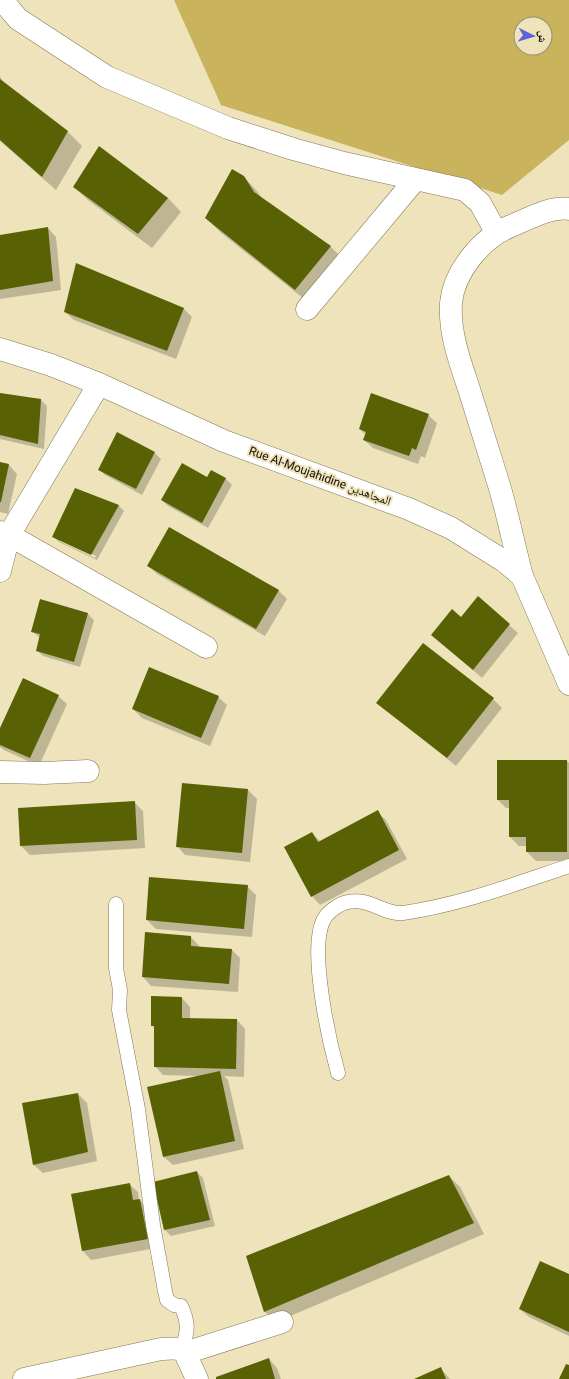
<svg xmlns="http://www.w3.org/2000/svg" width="569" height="1379" viewBox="0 0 569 1379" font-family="Roboto,'Noto Naskh Arabic',sans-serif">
<rect width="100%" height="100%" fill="#eee3bb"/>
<path fill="#c9b35c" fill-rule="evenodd" d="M174,0H569V140L502,195L221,105ZM521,24H545V48H521Z"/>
<g fill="#0003" fill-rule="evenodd">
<polygon points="0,76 3,83 68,132 82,146 56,190 0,141"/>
<polygon points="99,148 168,198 181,212 152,248 88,200 74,187"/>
<polygon points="243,176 257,191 263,200 331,247 345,261 309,303 220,232 206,218"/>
<polygon points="48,228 56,237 61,290 0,299 0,236"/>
<polygon points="183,308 192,317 176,359 74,320 65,312"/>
<polygon points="0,394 41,400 47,406 44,449 0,439"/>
<polygon points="428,415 437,423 425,458 421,456 418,464 373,448 364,440 366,435 360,429"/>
<polygon points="155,453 161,459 142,495 105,475 99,469"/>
<polygon points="0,463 9,465 17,474 8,514 0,512"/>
<polygon points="212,471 226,479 232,485 208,528 168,506 162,500 208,478"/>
<path d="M118,505L124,511L97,560L59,542L53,536ZM59,539L96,556L95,558L59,541Z"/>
<polygon points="148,565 278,590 287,599 265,636 157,574"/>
<polygon points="478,598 518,633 482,678 432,635 461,618"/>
<polygon points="41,601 88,614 94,620 80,667 43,656 37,650 40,638 32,631"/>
<polygon points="58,696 67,704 39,766 4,750 0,747 0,730"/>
<polygon points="218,697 227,705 210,746 142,718 133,709"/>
<polygon points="493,699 502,708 456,766 378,703"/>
<polygon points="567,761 569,763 569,861 536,861 527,852 527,846 519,846 510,837 510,808 506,808 498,800"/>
<polygon points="183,784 248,790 257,799 250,862 185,855 177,846"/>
<polygon points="134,802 143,811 145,848 30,855 21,846"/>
<polygon points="377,812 386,820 407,859 320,905 312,896 312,833 321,842"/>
<polygon points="247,886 256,895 252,937 156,929 147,920"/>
<polygon points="146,933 191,937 200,947 232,950 240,958 238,992 151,986 143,977"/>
<polygon points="182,998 190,1007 190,1019 237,1020 245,1029 244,1077 224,1076 228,1080 244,1149 173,1165 164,1157 197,1076 163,1075 155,1066 155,1029 152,1025"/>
<polygon points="78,1094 87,1103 97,1161 43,1173 34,1165"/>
<polygon points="197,1172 203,1178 215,1226 171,1236 165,1230"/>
<polygon points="449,1176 460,1187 484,1234 276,1322 265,1312 247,1257"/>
<polygon points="129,1184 138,1192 139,1200 149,1208 156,1248 91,1260 83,1251 72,1194"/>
<polygon points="569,1275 569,1336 529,1317 520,1309"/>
<polygon points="269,1359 277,1368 281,1379 217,1379"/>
<polygon points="441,1369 450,1379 417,1379"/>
</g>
<g fill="#586104">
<polygon points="0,79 68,131 42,177 0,140"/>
<polygon points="99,146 168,198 138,234 73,187"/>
<polygon points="232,169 244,176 254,192 331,246 295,290 205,218"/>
<polygon points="48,227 53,281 0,290 0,235"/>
<polygon points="76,263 184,308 167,351 64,312"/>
<polygon points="0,393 41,399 38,444 0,435"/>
<polygon points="371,393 429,414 416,450 412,448 409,456 363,440 366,432 359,429"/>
<polygon points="117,432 155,452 136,489 98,470"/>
<polygon points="0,462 9,464 1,502 0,502"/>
<polygon points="182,463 207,477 211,470 226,478 202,523 161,500"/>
<polygon points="75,488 119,505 91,555 52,537"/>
<polygon points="169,527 279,590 256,629 147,566"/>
<polygon points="478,596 510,624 473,670 431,635 452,609 461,617"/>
<polygon points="40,599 88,613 74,662 36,651 40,634 31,632"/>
<polygon points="423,643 494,698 447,758 376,703"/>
<polygon points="149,667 219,696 201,738 132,709"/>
<polygon points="23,678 59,695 30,758 0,745 0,728"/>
<polygon points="497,760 567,760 567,852 526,852 526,837 509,837 509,800 497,800"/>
<polygon points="182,783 248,789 242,853 176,847"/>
<polygon points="135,801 137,840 20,846 18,808"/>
<polygon points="378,810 399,850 311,897 284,847 312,832 318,842"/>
<polygon points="149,877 248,885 244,929 146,920"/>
<polygon points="145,932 191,936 191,946 232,949 229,984 142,977"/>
<polygon points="151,996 182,997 182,1018 237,1019 236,1069 154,1067 154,1026 151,1026"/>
<polygon points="220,1071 235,1141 163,1157 147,1087"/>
<polygon points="78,1093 88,1152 33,1165 22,1103"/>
<polygon points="197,1171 210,1220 164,1230 153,1182"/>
<polygon points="449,1175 474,1223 264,1312 246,1256"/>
<polygon points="130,1183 133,1200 140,1199 148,1239 82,1251 71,1194"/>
<polygon points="540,1261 569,1274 569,1332 519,1309"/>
<polygon points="269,1358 275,1379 216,1379 216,1377"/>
<polygon points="566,1364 569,1365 569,1379 559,1379"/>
<polygon points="441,1367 446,1379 414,1379"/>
</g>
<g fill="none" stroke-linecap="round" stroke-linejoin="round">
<defs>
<g id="lane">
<path d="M116,904V968L120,990L119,1010L138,1109L153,1225L165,1291L167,1300L174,1305L181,1306C189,1323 188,1331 182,1349"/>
<path d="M338,1073C329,1041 309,951 323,921C326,913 340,903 348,902C369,897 384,915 403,913C460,905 515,884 569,866"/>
</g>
<g id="street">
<polyline points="2,0 18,19 107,77 228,128 293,149 344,163 465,190 480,203 496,232"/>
<polyline points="307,309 415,180"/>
<polyline points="0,532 9,535 206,647"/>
<polyline points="0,571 9,535 99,384"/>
<path d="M522,576C514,546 508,515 499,485C489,453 479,421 469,389C460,362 449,333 451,303C454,271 482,238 511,226C528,219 550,206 569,209"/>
<polyline points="0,772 44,773 88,771"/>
<polyline points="185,1353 282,1322"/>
<path d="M24,1379L161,1349C169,1349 179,1346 185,1353L197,1379"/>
</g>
<polyline id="secondary" points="0,349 51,365 99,384 224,441 409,509 451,528 504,561 522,576 569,684"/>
</defs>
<use href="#lane" stroke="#817852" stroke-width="15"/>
<use href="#street" stroke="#817852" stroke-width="23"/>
<use href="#secondary" stroke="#817852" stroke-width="23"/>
<use href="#lane" stroke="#fff" stroke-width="14"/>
<use href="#street" stroke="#fff" stroke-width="22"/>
<use href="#secondary" stroke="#fff" stroke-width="22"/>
</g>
<g text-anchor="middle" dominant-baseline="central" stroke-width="4" stroke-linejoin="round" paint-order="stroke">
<g font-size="12" fill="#130f03" stroke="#eee3bb">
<text transform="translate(320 476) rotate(20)">Rue Al-Moujahidine المجاهدين</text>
</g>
</g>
<g transform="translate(533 36) rotate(95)"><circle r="19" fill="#eee3bb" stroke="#968e71"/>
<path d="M0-3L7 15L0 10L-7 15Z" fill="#5a63db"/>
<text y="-6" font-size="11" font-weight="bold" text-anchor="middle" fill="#130f03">ش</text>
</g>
</svg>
